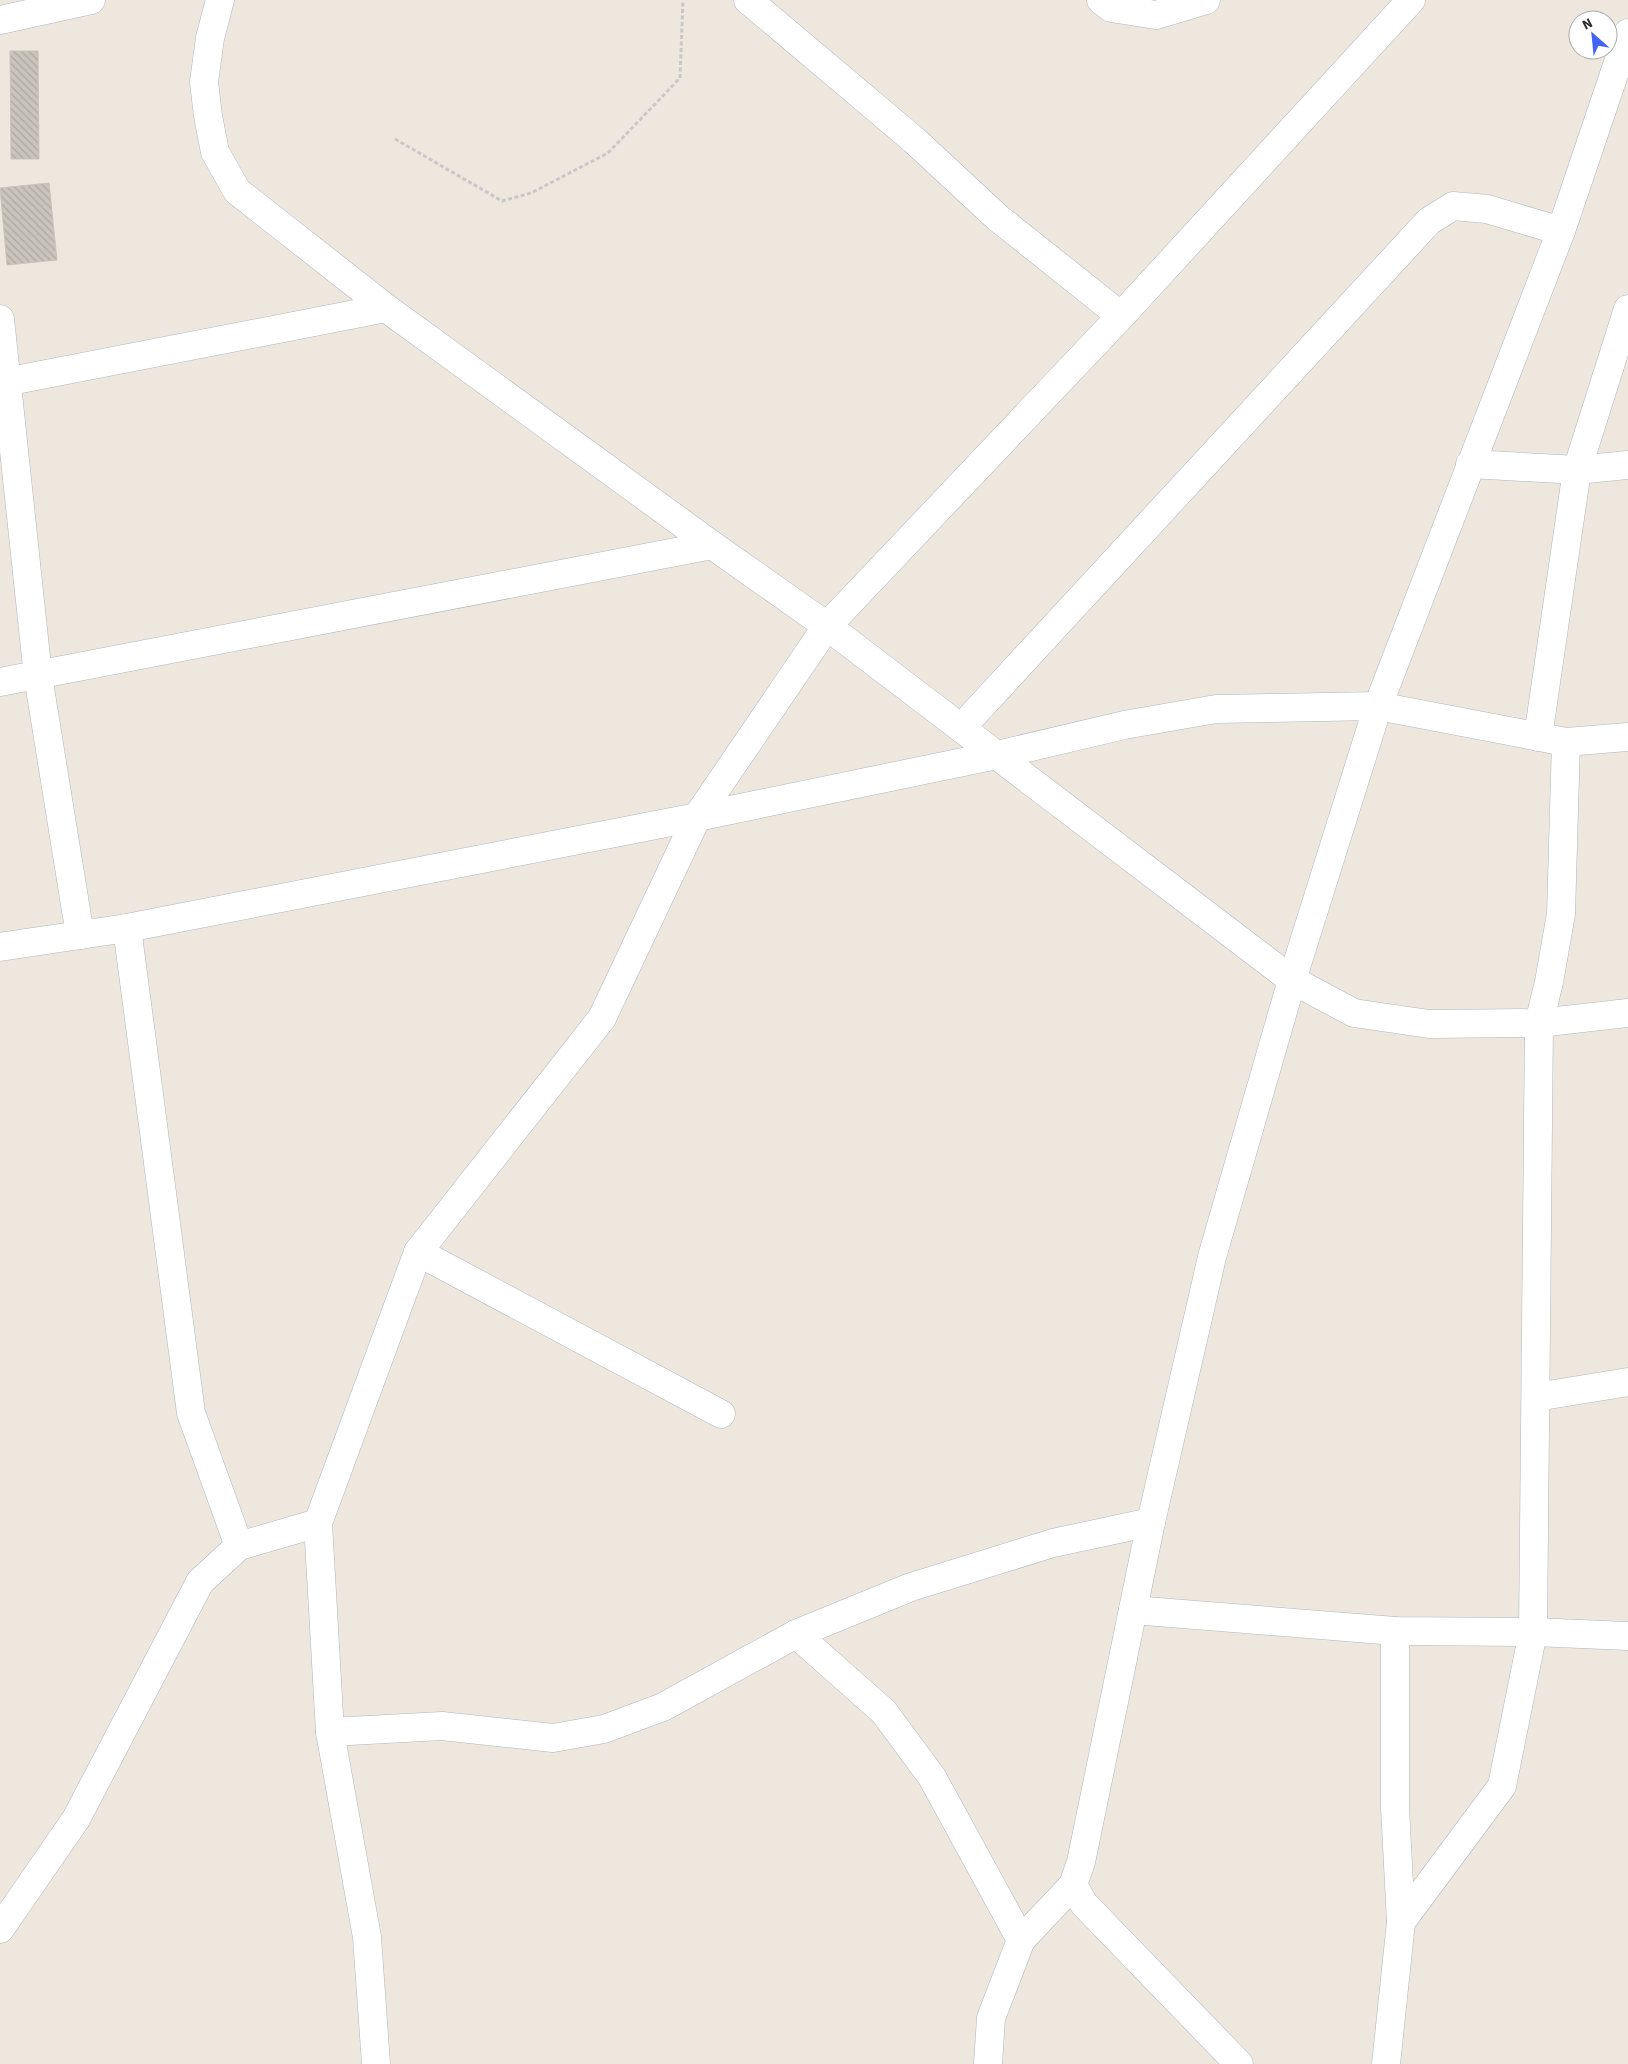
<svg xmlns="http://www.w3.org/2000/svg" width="1628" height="2064" viewBox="0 0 1628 2064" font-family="'Source Sans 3',sans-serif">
<defs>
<pattern id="building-back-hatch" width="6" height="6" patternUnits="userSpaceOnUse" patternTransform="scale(1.25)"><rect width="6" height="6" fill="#c9c5bd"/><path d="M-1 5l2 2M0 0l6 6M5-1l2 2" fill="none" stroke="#ada9a3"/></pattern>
</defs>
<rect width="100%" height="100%" fill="#ede7de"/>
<g fill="url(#building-back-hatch)" stroke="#c9c3b8">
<polygon points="10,51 38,51 39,159 11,159"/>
<polygon points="49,183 57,260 7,265 0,188"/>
</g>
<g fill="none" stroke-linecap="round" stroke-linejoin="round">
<defs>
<g id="street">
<polyline points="220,0 210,38 204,82 208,116 215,152 237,191 386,308 712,545 827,626 1292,980 1354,1013 1429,1024 1539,1023 1628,1013"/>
<polyline points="748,0 914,140 998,218 1121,316"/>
<polyline points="1101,0 1111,8 1156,15 1206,0"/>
<polyline points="0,20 91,0"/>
<polyline points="0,319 38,676 80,935"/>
<polyline points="0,383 386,308"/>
<polyline points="1470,464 1577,470 1628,465"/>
<polyline points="0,682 712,545"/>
<polyline points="961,728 1429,221 1453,206 1487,209 1561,231"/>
<polyline points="1538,737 1577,470 1628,309"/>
<polyline points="127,928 191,1413 239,1546"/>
<polyline points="0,947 127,928 697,817 997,755 1124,725 1216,709 1378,706 1566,742 1628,737"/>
<polyline points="418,1252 721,1414"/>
<polyline points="1536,1397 1628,1382"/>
<polyline points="1133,1610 1395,1631 1533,1632 1628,1636"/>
<polyline points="796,1634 884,1712 932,1777 1021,1940"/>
<polyline points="330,1732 442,1726 553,1738 604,1729 663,1707 796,1634 911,1587 1053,1543 1151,1522"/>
<polyline points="1401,1922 1502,1786 1533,1632 1539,1023 1549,982 1561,914 1566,742"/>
<polyline points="0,1929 76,1819 200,1582 239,1546 318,1523"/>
<polyline points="376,2064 367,1937 330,1732 318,1523 418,1252 602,1018 697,817 827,626 1121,316 1411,0"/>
<polyline points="988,2064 991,2018 1021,1940 1073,1885"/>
<polyline points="1239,2064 1084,1904 1073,1885 1081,1862 1151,1522 1212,1257 1292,980 1378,706 1561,231 1628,33"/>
<polyline points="1386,2064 1401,1922 1395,1807 1395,1631"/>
</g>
</defs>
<use href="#street" stroke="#b2b5bf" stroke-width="29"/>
<polyline stroke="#c8c8c8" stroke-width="3" stroke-dasharray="4 2.5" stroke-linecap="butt" points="395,139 502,201 531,193 608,153 680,78 683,0"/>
<use href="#street" stroke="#fff" stroke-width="28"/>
</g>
<g transform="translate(1593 35) rotate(333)"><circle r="24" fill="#ffffff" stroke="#ababab"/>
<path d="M0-4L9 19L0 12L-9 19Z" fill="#4264f6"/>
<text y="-8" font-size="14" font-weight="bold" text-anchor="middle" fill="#2c2c2c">N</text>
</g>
</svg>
